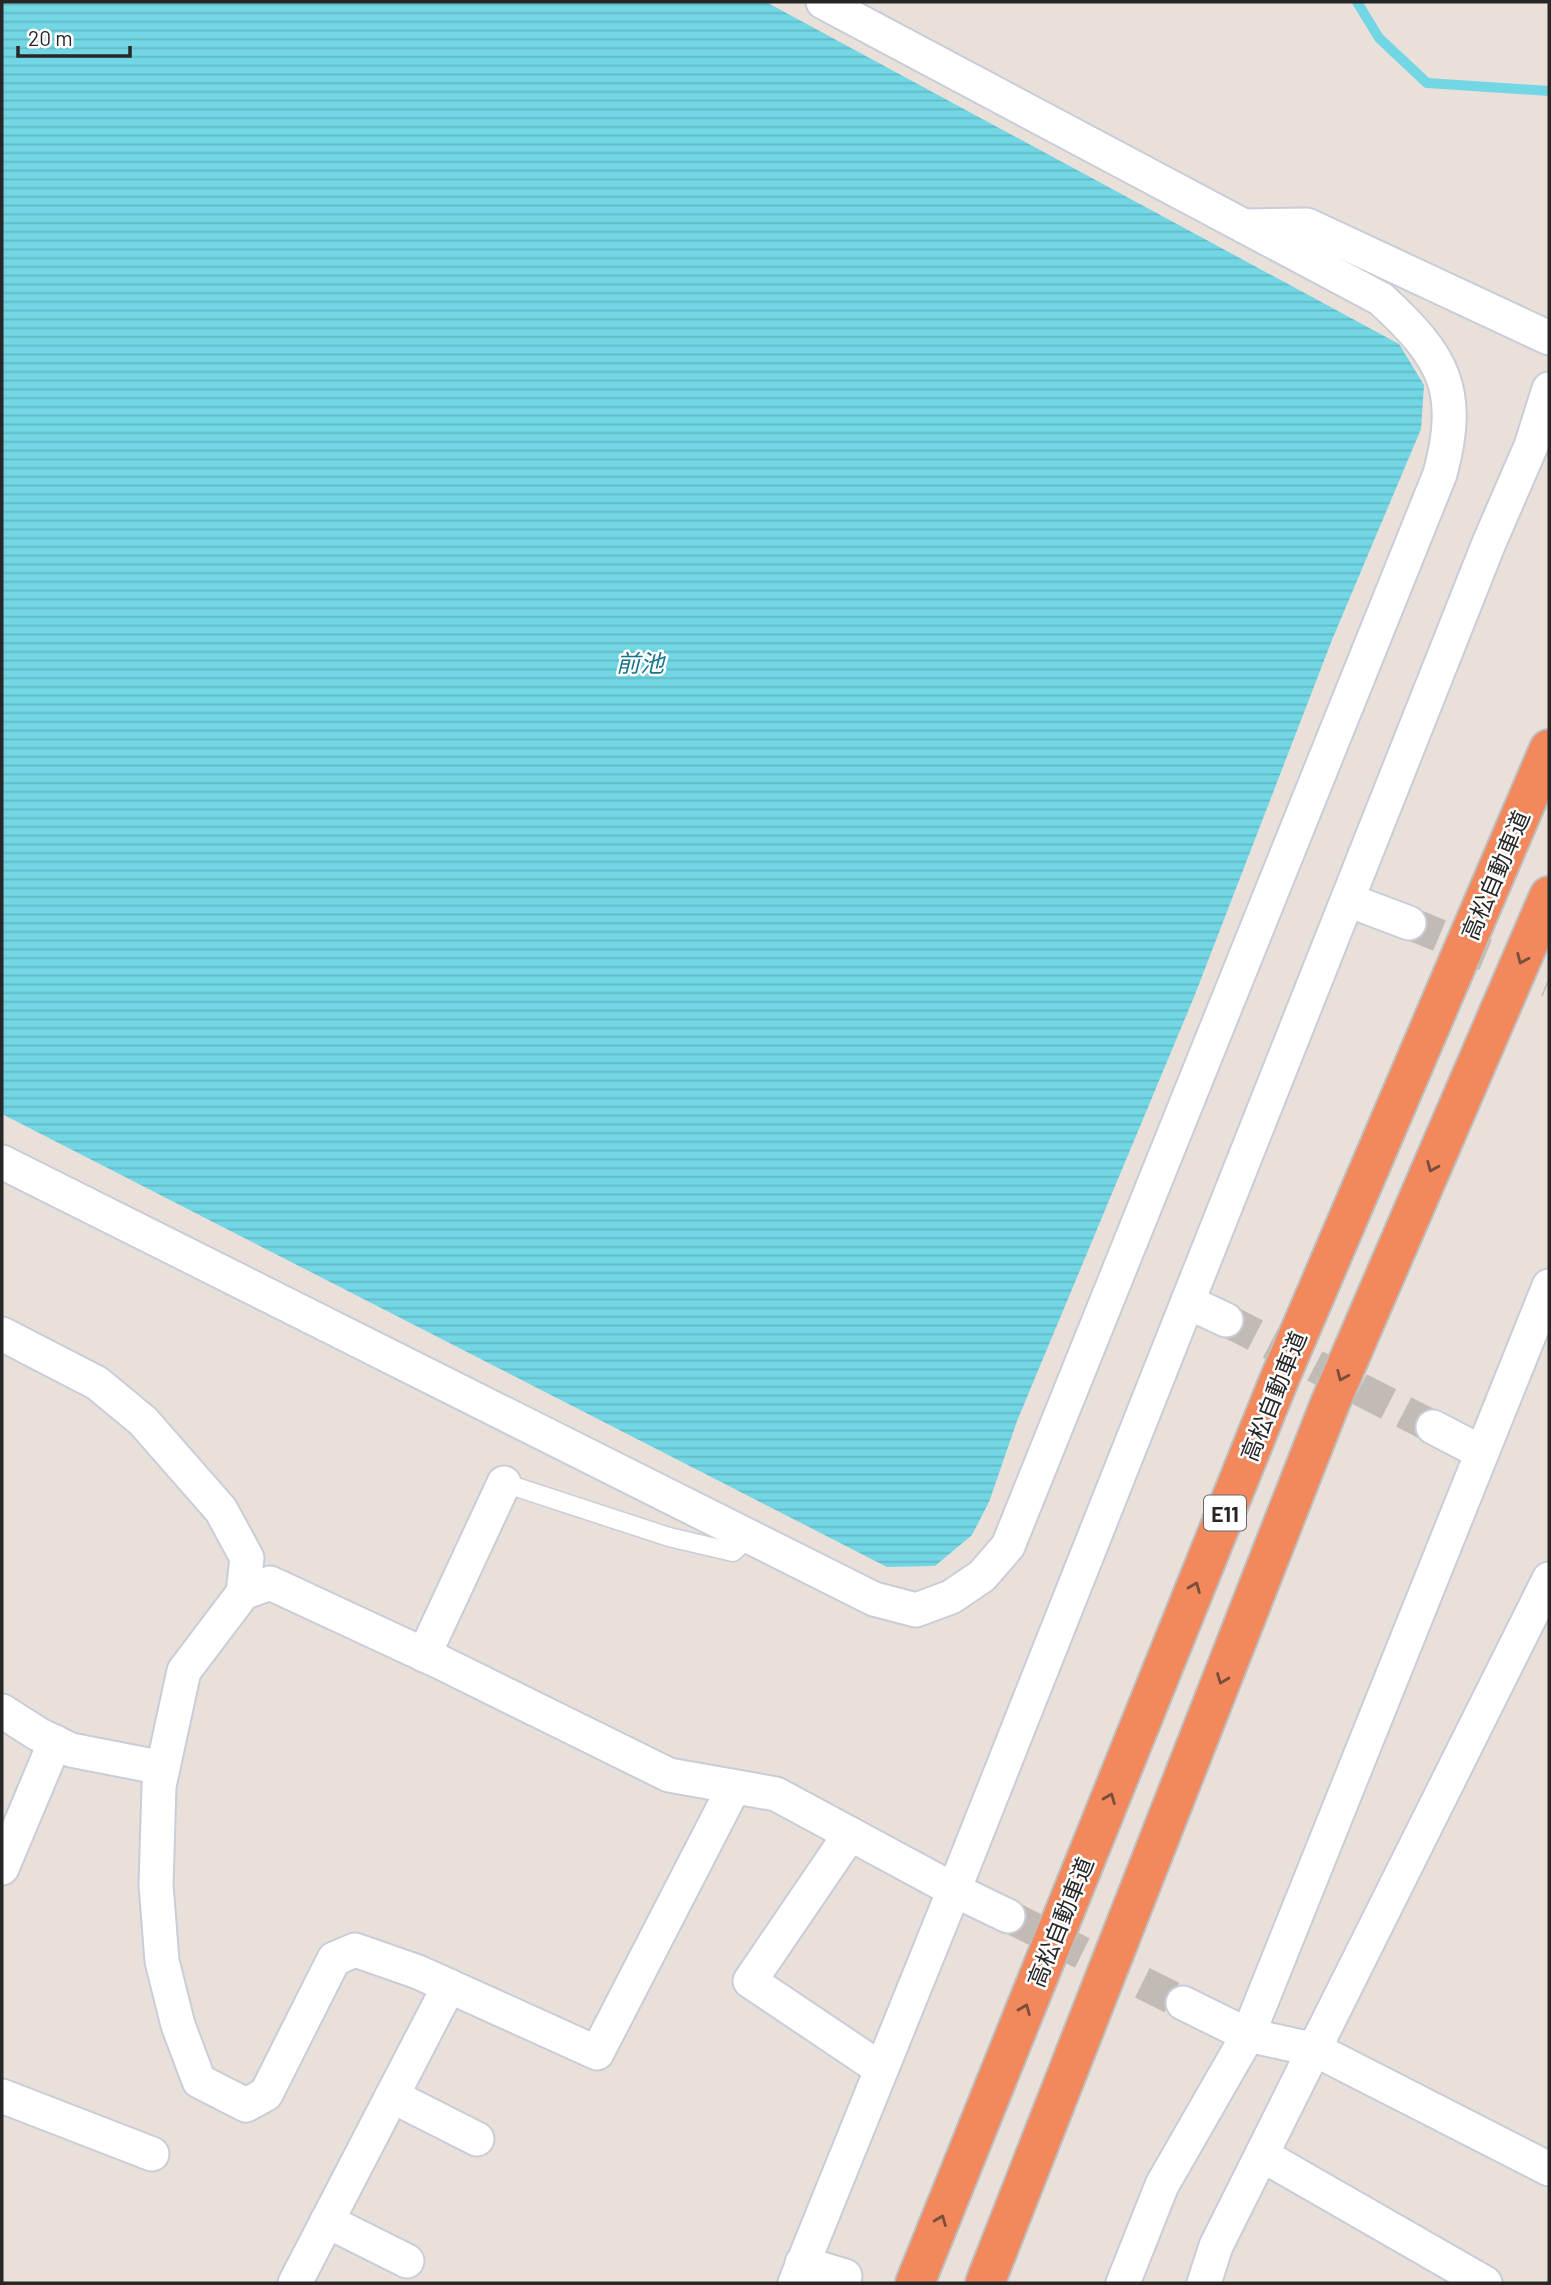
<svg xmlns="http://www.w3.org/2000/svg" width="1551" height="2285" viewBox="0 0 1551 2285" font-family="Barlow,'Noto Sans JP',sans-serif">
<defs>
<pattern id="water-rules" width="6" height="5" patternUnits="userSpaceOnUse" patternTransform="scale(1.75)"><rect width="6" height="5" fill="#72d6e5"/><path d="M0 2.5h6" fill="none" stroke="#63b8c4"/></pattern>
</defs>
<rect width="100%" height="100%" fill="#e9e0d9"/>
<polygon fill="url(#water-rules)" points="2,2 766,2 1399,344 1424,385 1421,429 1332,640 1194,997 1017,1421 989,1502 972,1535 935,1566 887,1567 2,1114"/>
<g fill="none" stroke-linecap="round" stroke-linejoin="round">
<polyline stroke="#72d6e5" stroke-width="10" points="1357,2 1379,38 1427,83 1549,91"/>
<g stroke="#c2bbb5" stroke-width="33" stroke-dasharray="33 17" stroke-linecap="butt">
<polyline points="1409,923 1549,981"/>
<polyline points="1226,1320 1433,1427"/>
<polyline points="1008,1916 1183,2003"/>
</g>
<defs>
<polyline id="lane" points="504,1483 669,1537 733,1552 749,1537"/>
<g id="street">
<polyline points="1244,226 1307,225 1549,338"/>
<polyline points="1348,900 1409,923"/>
<path d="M2,1162L874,1599L916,1610L951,1597L982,1576L1008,1546L1440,474C1463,389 1443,356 1381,299L823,2"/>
<polyline points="1188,1302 1226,1320"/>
<polyline points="2,1334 97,1383 143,1421 221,1510 247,1558 243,1593"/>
<polyline points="1433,1427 1481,1452"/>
<polyline points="424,1655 504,1483"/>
<polyline points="2,1711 38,1734 71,1750 163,1768"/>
<polyline points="734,1787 597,2053 418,1972 355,1950 334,1959 266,2094 246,2105 199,2081 178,2025 162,1961 156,1885 159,1786 184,1671 243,1593 270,1583 440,1662 669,1775 776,1794 954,1890 1008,1916"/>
<polyline points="850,1834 750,1981 881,2069"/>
<polyline points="2,1868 55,1742"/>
<polyline points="1183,2003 1248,2035 1316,2050 1549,2169"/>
<polyline points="2,2096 152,2154"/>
<polyline points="392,2096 477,2139"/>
<polyline points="1262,2155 1485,2283"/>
<polyline points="327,2221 407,2261"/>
<polyline points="802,2263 845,2276"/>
<polyline points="295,2283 449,1986"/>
<polyline points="795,2283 954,1890 1489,543 1531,446 1549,389"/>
<polyline points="1123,2283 1162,2185 1248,2035 1549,1286"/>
<polyline points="1204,2283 1216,2246 1549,1579"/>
</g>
<g id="highway">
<polyline points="915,2283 1279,1380 1549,749"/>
<polyline points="985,2283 1331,1401 1549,896"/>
</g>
</defs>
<use href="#lane" stroke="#c8cdd8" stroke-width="21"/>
<use href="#street" stroke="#c8cdd8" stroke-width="37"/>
<use href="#highway" stroke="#bebebe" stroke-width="42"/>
<use href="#lane" stroke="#fff" stroke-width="18"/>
<use href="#street" stroke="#fff" stroke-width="33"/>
<use href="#highway" stroke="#f2885b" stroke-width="38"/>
</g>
<defs><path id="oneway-chevron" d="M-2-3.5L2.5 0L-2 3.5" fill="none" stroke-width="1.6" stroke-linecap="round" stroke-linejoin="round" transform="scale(1.75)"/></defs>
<g stroke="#784e3c">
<use href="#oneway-chevron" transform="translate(1522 959) rotate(113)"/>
<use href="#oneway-chevron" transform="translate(1432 1167) rotate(113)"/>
<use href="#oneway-chevron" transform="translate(1342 1376) rotate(113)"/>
<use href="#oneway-chevron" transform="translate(1195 1587) rotate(-68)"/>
<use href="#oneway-chevron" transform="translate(1222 1679) rotate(111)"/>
<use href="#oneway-chevron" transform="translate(1110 1798) rotate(-68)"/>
<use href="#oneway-chevron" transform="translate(1025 2009) rotate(-68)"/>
<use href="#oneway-chevron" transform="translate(941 2220) rotate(-68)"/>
</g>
<g text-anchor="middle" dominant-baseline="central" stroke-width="5" stroke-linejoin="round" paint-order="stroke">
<rect fill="#fff" stroke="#686868" stroke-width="2" x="1204" y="1495.5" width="42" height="35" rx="5"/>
<g font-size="21" font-weight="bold" fill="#272727">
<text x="1225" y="1513">E11</text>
</g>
<g font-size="23" fill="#272727" stroke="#fff">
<text transform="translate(1495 875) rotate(-67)">高松自動車道</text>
<text transform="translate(1273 1396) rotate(-68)">高松自動車道</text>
<text transform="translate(1060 1922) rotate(-68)">高松自動車道</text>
</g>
<g font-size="24" font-style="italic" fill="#16748c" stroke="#fff">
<text x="640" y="662">前池</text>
</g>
</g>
<rect width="1551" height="2285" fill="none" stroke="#272727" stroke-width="7"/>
<path d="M18 46v10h112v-10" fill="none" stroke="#272727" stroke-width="3.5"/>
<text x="28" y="46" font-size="21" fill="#272727" stroke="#ffffff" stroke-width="5" paint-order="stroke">20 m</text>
</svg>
